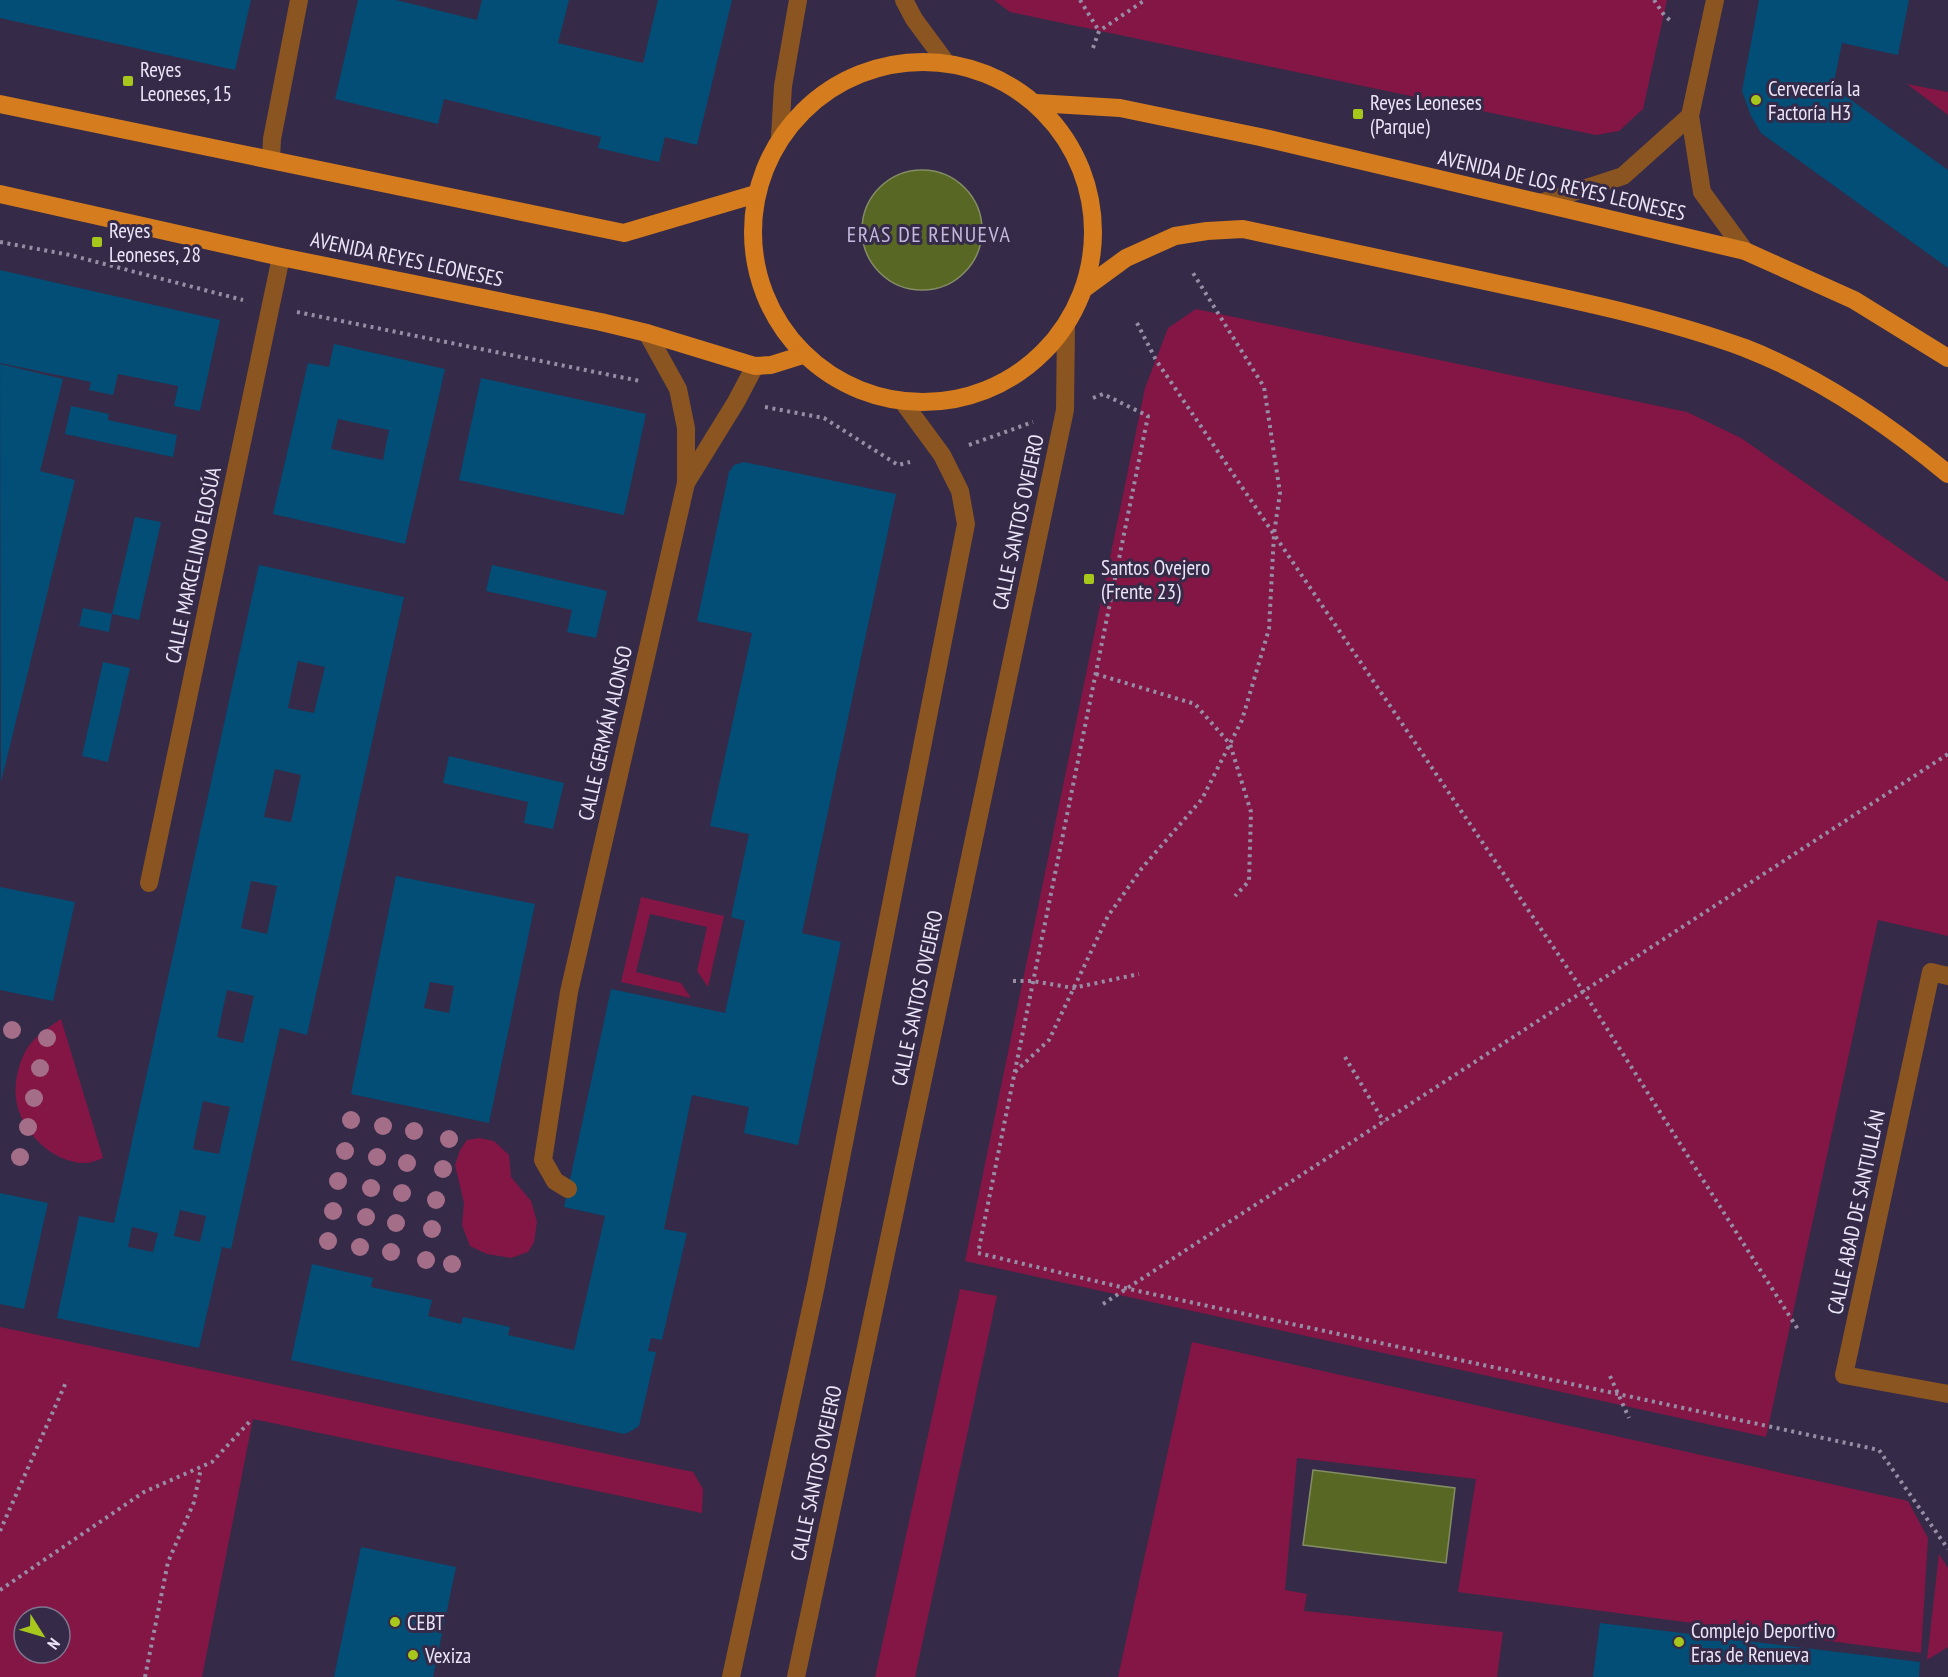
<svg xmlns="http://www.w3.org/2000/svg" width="1948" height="1677" viewBox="0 0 1948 1677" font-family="'PT Sans Narrow',sans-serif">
<rect width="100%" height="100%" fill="#352a47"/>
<g fill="#841646" fill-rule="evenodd">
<polygon points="994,0 1667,0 1643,109 1619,131 1596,135 1010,12"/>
<polygon points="1907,84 1948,92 1948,116 1948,115"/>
<polygon points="1196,309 1687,412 1741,438 1948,582 1948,936 1878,920 1766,1437 965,1261 1145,388 1168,328"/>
<polygon points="641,897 724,916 708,987 697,971 707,927 650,914 636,972 681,983 691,998 621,982"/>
<path d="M61,1019L103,1158C98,1160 91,1163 85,1163C52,1163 20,1131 16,1099C14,1084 18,1067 24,1054C32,1038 46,1029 61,1019Z"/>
<polygon points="479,1138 494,1141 509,1155 511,1177 531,1201 537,1222 534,1242 528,1252 511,1258 487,1254 470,1246 462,1225 464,1203 455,1165 460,1150 467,1140"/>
<polygon points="960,1289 997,1296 915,1677 875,1677"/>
<path d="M0,1327L693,1472L703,1489L702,1513L253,1419L202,1677H0ZM24,1617H60V1653H24Z"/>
<polygon points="1192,1342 1908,1501 1928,1538 1921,1653 1458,1592 1476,1479 1297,1458 1285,1590 1307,1594 1304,1611 1503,1632 1497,1677 1118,1677"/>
<polygon points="1939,1554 1948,1568 1948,1647 1927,1660"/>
</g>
<g fill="#586724" stroke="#848d64" stroke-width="1.5">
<circle cx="922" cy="230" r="60"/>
<polygon points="1313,1470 1455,1488 1446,1563 1303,1545"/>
</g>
<g fill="#024e76" fill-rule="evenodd">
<polygon points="0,0 251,0 235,70 0,18"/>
<polygon points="358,0 396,0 477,20 482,0 569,0 558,43 643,63 658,0 732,0 697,145 665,137 659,162 598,148 601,137 444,99 438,124 335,99"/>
<polygon points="1759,0 1909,0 1898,55 1842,43 1833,87 1948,170 1948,268 1761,133 1751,116 1742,91"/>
<polygon points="0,270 220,320 200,411 174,406 178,386 118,374 113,395 89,390 91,382 0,363"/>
<path d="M334,344L445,369L405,544L273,514L308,363L329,367ZM338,419L389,430L383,460L331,449Z"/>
<polygon points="0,364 63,379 40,471 75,480 1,782"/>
<polygon points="481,378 646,414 624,515 459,480"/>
<polygon points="71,406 109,414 108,420 177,435 173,457 65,434"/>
<polygon points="744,462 896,494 802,933 841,942 798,1145 744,1133 749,1107 692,1095 664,1229 687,1233 662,1340 651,1338 648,1351 656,1352 639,1426 631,1431 624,1434 291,1360 312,1264 373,1278 371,1287 432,1300 428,1316 461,1324 463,1317 510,1327 508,1335 574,1350 605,1216 564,1207 611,989 725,1013 745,921 731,917 749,834 710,826 752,633 697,621 729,472 734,465"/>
<polygon points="135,517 161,522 139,620 112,614"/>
<path d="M259,565L404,597L307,1035L280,1028L231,1249L222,1247L199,1348L57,1318L79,1216L114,1223ZM298,661L325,667L314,713L288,708ZM275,769L301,775L291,822L264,817ZM251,881L277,886L267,934L241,928ZM227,990L254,996L243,1043L217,1037ZM203,1101L230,1107L219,1154L193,1149ZM180,1210L206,1216L200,1242L174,1236ZM132,1227L158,1233L153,1252L128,1247Z"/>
<polygon points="492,565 607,591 596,638 567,632 572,610 486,591"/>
<polygon points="83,608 112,614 109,632 79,626"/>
<polygon points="103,662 130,668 108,762 82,756"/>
<polygon points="449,756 564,783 553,829 524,823 528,802 443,783"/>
<path d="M396,876L535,904L489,1123L351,1094ZM430,982L454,986L449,1013L424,1008Z"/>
<polygon points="0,887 75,902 53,1001 0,990"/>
<polygon points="0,1193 48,1203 24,1309 0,1304"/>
<polygon points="361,1547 456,1567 433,1677 334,1677"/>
<polygon points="1600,1623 1920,1662 1919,1677 1593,1677"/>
</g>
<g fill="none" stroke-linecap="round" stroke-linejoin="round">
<g stroke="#978ea6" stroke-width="4" stroke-dasharray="3 4.5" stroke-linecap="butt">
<polyline points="1080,0 1099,31"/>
<polyline points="1654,0 1664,15 1673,23"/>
<polyline points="1093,48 1099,31 1145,0"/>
<polyline points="0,242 70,255 243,300"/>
<polyline points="297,312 640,381"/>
<polyline points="1137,323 1156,360 1583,991 1799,1331"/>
<polyline points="1093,398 1103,394 1148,416 978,1253 1129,1289 1879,1450 1948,1549"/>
<polyline points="765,407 824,418 898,465 910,462"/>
<polyline points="969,445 1033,422"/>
<polyline points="1096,674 1195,704 1230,744 1251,812 1249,881 1235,896"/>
<polyline points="1013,981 1033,981 1073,988 1139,974"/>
<polyline points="1345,1057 1384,1122"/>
<polyline points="1015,1072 1049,1040 1108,916 1142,868 1202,799 1242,720 1269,629 1274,534 1280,493 1264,387 1193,273"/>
<polyline points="1103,1304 1948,754"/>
<polyline points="1610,1376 1629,1418"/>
<polyline points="0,1531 67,1380"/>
<polyline points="0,1590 144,1492 212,1462 252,1419"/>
<polyline points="145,1677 168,1562 194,1502 201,1468"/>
</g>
<g stroke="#8a5521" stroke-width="18">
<polyline points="904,0 914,19 945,61"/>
<polyline points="1715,0 1690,116 1702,192 1745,251"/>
<polyline points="780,137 783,86 798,0"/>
<polyline points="271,160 272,139 299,0"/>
<polyline points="1540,203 1623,176 1690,116"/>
<polyline points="686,483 736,402 755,366"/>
<polyline points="149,883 281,257"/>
<polyline points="1948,976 1931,972 1844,1375 1948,1394"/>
<polyline points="568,1189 555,1181 543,1160 569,992 686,483 686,428 678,389 647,333"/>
<polyline points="731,1677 816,1285 966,524 960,491 942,455 903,402"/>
<polyline points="796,1677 1065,410 1066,326"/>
</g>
<g stroke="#d47c1e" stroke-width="18">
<circle cx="923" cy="232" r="170"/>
<polyline points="1036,103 1120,108 1260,137 1745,251 1854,300 1948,358"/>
<polyline points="0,104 624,233 756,194"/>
<polyline points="0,194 281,257 601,322 647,333 755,366 771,365 803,355"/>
<path d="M1085,288L1126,258L1175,236L1207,231L1243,229C1331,248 1420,267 1508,286C1588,303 1668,320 1745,348C1817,376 1889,425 1948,474"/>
</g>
</g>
<g fill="#a46e89">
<circle cx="12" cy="1030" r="9"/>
<circle cx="47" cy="1038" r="9"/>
<circle cx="40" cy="1068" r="9"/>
<circle cx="34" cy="1098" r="9"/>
<circle cx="351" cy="1120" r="9"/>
<circle cx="383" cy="1126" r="9"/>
<circle cx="28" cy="1127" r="9"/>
<circle cx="414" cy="1131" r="9"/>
<circle cx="449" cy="1139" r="9"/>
<circle cx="345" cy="1151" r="9"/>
<circle cx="20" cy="1157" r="9"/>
<circle cx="377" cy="1157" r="9"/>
<circle cx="407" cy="1163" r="9"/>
<circle cx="443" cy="1169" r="9"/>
<circle cx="338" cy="1181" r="9"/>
<circle cx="371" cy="1188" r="9"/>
<circle cx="402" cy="1193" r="9"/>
<circle cx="436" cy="1200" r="9"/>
<circle cx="333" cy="1211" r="9"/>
<circle cx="366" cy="1217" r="9"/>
<circle cx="396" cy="1223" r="9"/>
<circle cx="432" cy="1229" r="9"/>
<circle cx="328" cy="1241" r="9"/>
<circle cx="360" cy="1247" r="9"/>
<circle cx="391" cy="1252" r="9"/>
<circle cx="426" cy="1260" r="9"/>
<circle cx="452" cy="1264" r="9"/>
</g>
<g fill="#a8c71d" stroke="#352a47" stroke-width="2">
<rect x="122" y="75" width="12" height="12" rx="3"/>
<circle cx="1756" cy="100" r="6"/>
<rect x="1352" y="108" width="12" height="12" rx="3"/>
<rect x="91" y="236" width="12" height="12" rx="3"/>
<rect x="1083" y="573" width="12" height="12" rx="3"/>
<circle cx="395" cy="1622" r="6"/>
<circle cx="1679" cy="1642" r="6"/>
<circle cx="413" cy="1655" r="6"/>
</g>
<g text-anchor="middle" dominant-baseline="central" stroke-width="6" stroke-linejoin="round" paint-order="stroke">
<g font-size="21" fill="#ebe5f8" stroke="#352a47" text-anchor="start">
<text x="140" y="69">Reyes<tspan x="140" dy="24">Leoneses, 15</tspan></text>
<text x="1768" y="88">Cervecería la<tspan x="1768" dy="24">Factoría H3</tspan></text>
<text x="1370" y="102">Reyes Leoneses<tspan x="1370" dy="24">(Parque)</tspan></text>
<text x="109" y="230">Reyes<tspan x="109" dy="24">Leoneses, 28</tspan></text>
<text x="1101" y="567">Santos Ovejero<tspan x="1101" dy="24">(Frente 23)</tspan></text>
<text x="407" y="1622">CEBT</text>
<text x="1691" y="1630">Complejo Deportivo<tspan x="1691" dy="24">Eras de Renueva</tspan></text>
<text x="425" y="1655">Vexiza</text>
</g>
<g font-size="21" fill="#ebe5f8" stroke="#352a47">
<text transform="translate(1562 185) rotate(13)">AVENIDA DE LOS REYES LEONESES</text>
<text transform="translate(407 259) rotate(12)">AVENIDA REYES LEONESES</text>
<text transform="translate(1018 522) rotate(-78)">CALLE SANTOS OVEJERO</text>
<text transform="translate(193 565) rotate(-78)">CALLE MARCELINO ELOSÚA</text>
<text transform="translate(605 733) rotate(-77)">CALLE GERMÁN ALONSO</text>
<text transform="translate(917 998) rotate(-78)">CALLE SANTOS OVEJERO</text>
<text transform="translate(1856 1212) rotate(-78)">CALLE ABAD DE SANTULLÁN</text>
<text transform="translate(816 1473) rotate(-78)">CALLE SANTOS OVEJERO</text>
</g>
<g font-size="22" letter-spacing="1.5" fill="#c5b8dd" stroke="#352a47">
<text x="929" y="234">ERAS DE RENUEVA</text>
</g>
</g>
<g transform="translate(42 1635) rotate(127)"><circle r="28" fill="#352a47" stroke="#7e758e" stroke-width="1.5"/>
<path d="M0-4.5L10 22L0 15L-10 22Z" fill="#a8c71d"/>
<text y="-9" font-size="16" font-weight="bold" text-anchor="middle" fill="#ebe5f8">N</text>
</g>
</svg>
